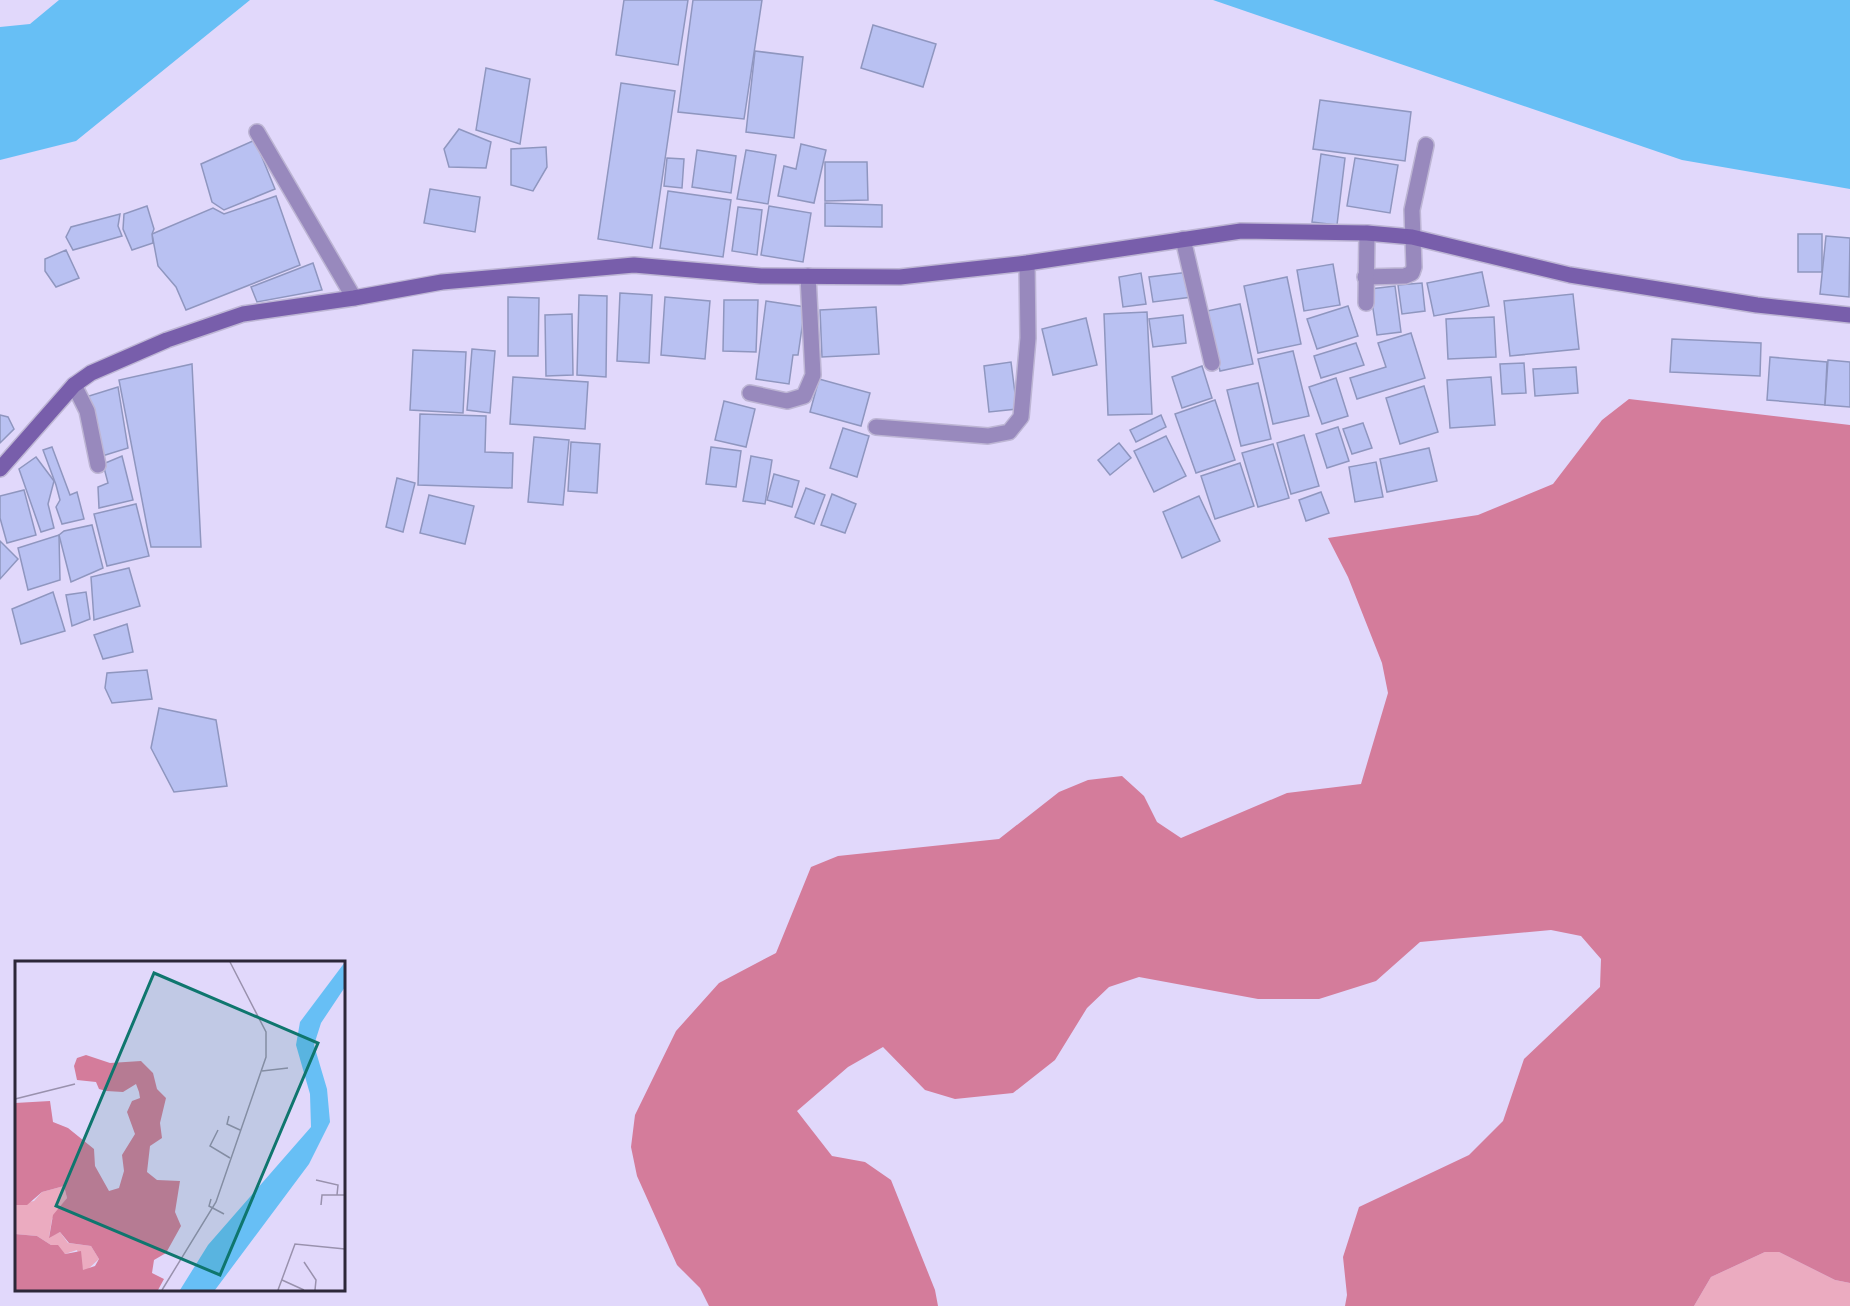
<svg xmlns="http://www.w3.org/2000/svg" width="1850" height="1306" viewBox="0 0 1850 1306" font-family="Manrope,sans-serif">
<rect width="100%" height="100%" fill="#e1d8fb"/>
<polygon fill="#ebabc0" points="1765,1252 1779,1252 1835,1280 1850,1283 1850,1306 1694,1306 1711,1277"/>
<polygon fill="#d47c9b" points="1629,399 1850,425 1850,1283 1835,1280 1779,1252 1765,1252 1711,1277 1694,1306 1345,1306 1347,1295 1343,1257 1359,1207 1469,1155 1503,1121 1524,1059 1600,987 1601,959 1581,936 1551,930 1420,942 1376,981 1319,999 1258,999 1139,977 1109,987 1087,1008 1055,1060 1013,1093 955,1099 925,1090 883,1047 848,1067 797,1111 832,1156 865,1162 891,1180 935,1290 938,1306 709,1306 700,1288 677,1265 637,1176 631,1147 635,1115 676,1031 719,983 776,953 811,867 838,856 999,839 1059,792 1088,780 1122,776 1144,796 1157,822 1181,838 1287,793 1361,784 1388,693 1382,663 1348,577 1328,538 1478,515 1553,484 1602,420"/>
<g fill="#67bff5">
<polygon points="59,0 250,0 76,141 0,160 0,27 30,24"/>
<polygon points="1213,0 1850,0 1850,189 1682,160"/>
</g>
<g fill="#b9c1f2" stroke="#8f96bf" stroke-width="1.5">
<polygon points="624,0 688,0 678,65 616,55"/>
<polygon points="693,0 762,0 744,119 678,112"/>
<polygon points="873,25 936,44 923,87 861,68"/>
<polygon points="755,51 803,57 794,138 746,132"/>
<polygon points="486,68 530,79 520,144 476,130"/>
<polygon points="621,83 675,91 652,248 598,239"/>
<polygon points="1320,100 1411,112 1405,161 1313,149"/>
<polygon points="459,129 491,142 486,168 449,167 444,149"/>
<polygon points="255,140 275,189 224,210 212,202 201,164"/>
<polygon points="801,144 826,150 814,203 778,196 784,166 796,169"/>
<polygon points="546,147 547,167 533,191 511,185 511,149"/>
<polygon points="697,150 736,156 731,193 692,187"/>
<polygon points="746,150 776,155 768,204 737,199"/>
<polygon points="1321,154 1345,158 1337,225 1312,222"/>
<polygon points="667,158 684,159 682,188 664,186"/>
<polygon points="1355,158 1398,165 1390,213 1347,206"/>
<polygon points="825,162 867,162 868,200 825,201"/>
<polygon points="430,189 480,197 475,232 424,223"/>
<polygon points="668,191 731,200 723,257 660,248"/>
<polygon points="276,196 300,265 186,310 176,287 158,266 152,234 213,208 224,214"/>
<polygon points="825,203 882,205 882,227 825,226"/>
<polygon points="147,206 154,229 152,234 153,243 132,250 123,229 124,214"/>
<polygon points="769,206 811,213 803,262 761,255"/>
<polygon points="738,207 762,210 757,255 732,251"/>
<polygon points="120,214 118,226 122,236 73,250 66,237 71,227"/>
<rect x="1798" y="234" width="24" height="38"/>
<polygon points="1826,236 1850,238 1849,297 1820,294"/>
<polygon points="66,250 79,278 56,287 45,271 45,259"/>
<polygon points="313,263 322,290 257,302 251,287"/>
<polygon points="1333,264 1340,305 1304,311 1297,270"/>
<polygon points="1189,272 1192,297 1153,302 1149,277"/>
<polygon points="1482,272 1489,306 1434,316 1427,283"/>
<polygon points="1141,273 1146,304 1123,307 1119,277"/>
<polygon points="1287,277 1301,344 1258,353 1244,286"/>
<polygon points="1422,283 1425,311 1402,314 1398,285"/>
<polygon points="1395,286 1401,332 1377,335 1370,289"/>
<polygon points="620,293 652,295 649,363 617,361"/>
<polygon points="1573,294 1579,349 1510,356 1504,301"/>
<polygon points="579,295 607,296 606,377 577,375"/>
<polygon points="508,297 539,298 538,356 508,356"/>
<polygon points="665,297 710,301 705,359 661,355"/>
<polygon points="724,300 758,300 756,352 723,351"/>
<polygon points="766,301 805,307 798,355 793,355 789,384 756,379"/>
<polygon points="1240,304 1253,364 1220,371 1207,311"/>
<polygon points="1348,306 1358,336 1317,349 1307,319"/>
<polygon points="876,307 879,354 822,357 820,310"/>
<polygon points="1147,312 1152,414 1108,415 1104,314"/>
<polygon points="572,314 573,375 546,376 545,315"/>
<polygon points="1183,315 1186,343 1153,347 1149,319"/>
<polygon points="1494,317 1496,357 1448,359 1446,319"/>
<polygon points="1086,318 1097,365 1053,375 1042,329"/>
<polygon points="1411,333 1425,378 1357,399 1350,378 1386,367 1378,343"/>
<polygon points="1672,339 1761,343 1760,376 1670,372"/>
<polygon points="1356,343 1364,365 1321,378 1314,356"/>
<polygon points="472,349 495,351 490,413 467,410"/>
<polygon points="413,350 466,352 463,413 410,410"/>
<polygon points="1293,351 1309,416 1273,424 1258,359"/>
<polygon points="1770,357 1827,362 1825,405 1767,400"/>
<polygon points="1828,360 1850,362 1850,407 1825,405"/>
<polygon points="1011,362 1017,409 989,412 984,366"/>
<polygon points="1524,363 1526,393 1502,394 1500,364"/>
<polygon points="192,364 201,547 151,547 119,380"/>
<polygon points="1202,366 1212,398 1182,408 1172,377"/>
<polygon points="1576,367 1578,393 1535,396 1533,369"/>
<polygon points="513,377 588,382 585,429 510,424"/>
<polygon points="1491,377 1495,425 1450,428 1447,380"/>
<polygon points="1336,378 1348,416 1322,424 1309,387"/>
<polygon points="819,379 870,393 861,426 810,412"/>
<polygon points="1258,383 1271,439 1241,446 1227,390"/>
<polygon points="1424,386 1438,432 1400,444 1386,398"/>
<polygon points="118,387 128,448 99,457 89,396"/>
<polygon points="1215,400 1235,460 1196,473 1175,414"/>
<polygon points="724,401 755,409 746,447 715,440"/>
<polygon points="420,414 486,416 485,452 513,453 512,488 418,485"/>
<polygon points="0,415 8,417 14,429 0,443"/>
<polygon points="1161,415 1166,427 1136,442 1130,430"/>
<polygon points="1363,423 1372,448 1352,454 1343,429"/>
<polygon points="1338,427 1349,461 1327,468 1316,434"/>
<polygon points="843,428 869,436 857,477 830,468"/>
<polygon points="1304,435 1319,486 1291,494 1277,443"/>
<polygon points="1166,436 1186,476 1154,492 1134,451"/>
<polygon points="534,437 569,440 563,505 528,502"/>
<polygon points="571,442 600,444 597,493 568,491"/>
<polygon points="1119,443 1131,458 1110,475 1098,460"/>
<polygon points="1273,444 1289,498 1258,507 1242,453"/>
<polygon points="52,447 70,495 77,492 84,519 62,524 56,507 60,500 56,485 43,450"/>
<polygon points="711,447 741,451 736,487 706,484"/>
<polygon points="1429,448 1437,481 1387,492 1380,459"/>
<polygon points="122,456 133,500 99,508 98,487 108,483 103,464"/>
<polygon points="751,456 772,460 765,504 743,501"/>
<polygon points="36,457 54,481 48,504 54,528 41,532 19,469"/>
<polygon points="1376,462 1383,497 1355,502 1349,467"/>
<polygon points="1240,463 1254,506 1215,519 1201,476"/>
<polygon points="774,474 799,481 792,507 767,500"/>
<polygon points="397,478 415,483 403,532 386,527"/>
<polygon points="806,488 825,495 814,524 795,517"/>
<polygon points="24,490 36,535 7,543 0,518 0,496"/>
<polygon points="1321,492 1329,513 1306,521 1299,500"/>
<polygon points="832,494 856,504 845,533 821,525"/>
<polygon points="429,495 474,506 465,544 420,533"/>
<polygon points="1199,496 1220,541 1182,558 1163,512"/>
<polygon points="136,504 149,556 107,566 94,514"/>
<polygon points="92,525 103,568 71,582 59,535 64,531"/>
<polygon points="59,535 60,580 28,590 18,548"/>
<polygon points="0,541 18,559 0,579"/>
<polygon points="129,568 140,606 94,620 91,577"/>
<polygon points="53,592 65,631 21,644 12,609"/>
<polygon points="86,592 90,619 72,626 66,595"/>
<polygon points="127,624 133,652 103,659 94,635"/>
<polygon points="147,670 152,699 112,703 105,688 107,673"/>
<polygon points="159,708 216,720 227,786 174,792 151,748"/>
</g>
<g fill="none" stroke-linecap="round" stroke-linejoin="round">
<defs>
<polyline id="lane" points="257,132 354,298"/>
<g id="street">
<polyline points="1183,239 1212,363"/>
<polyline points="1365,277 1405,276 1412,273 1414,267 1412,210 1426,145"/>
<polyline points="1366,303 1367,233"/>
<polyline points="74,385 87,411 98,465"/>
<polyline points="750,393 787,401 804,396 813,375 808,276"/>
<polyline points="876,427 988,436 1009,432 1021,417 1028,338 1027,263"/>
</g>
<polyline id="secondary" points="0,469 74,385 91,373 167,340 243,314 354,298 442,282 634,265 761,276 900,277 1027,263 1241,231 1367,233 1412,237 1570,275 1757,305 1850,315"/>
</defs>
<use href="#lane" stroke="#bdb5d4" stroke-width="18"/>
<use href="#street" stroke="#bdb5d4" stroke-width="18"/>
<use href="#secondary" stroke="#bdb5d4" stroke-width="18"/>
<use href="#lane" stroke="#9889bd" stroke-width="15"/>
<use href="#street" stroke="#9889bd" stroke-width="15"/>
<use href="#secondary" stroke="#785eab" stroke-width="15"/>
</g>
<g transform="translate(15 961)">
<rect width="330" height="330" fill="#e1d8fb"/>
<path d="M49,225L52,237L37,258L34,276L45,271L53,282L76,285L84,298L72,309H68L62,289L50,293L22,275L0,273V244L19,240L27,231Z" fill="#ebabc0"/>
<path d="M71,94L95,102L126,100L138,112L142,128L151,137L145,162L147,177L135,185L132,211L142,219L165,220L160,251L166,265L151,292L139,299L137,312L149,318L143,329H0V273L22,275L36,284H43L50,293L66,290L68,309L80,305L84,298L76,285L54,282L45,271L34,277L38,254L52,237L49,225L27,231L12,244H0V142L35,140L38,161L53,167L79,188L80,205L94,230L104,227L109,210L107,194L120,173L112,151L117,140L125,137L124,131L121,123L108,131L91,130L84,128L81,121L62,119L59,105L62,97Z" fill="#d47c9b"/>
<path d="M330,1V26L306,62L299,84L312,128L315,161L294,203L200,329H165L193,284L296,166L295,133L281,84L285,61Z" fill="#67bff5"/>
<path fill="none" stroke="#9991ad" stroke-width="1.5" d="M247,110L273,107M0,138L60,123M214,155L212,163L225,169M203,169L195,185L215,197M301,219L323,224L322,234H330M196,238L194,245L209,253M306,244L307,234H322M289,301L301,319L300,329M267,319L289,329M147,329L201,241L251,96V71L215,1M263,329L280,283L330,288"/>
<path fill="#0f766e" fill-opacity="0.15" stroke="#0f766e" stroke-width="3" d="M139,12L303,82L205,314L41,245Z"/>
<rect width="330" height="330" fill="none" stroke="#2c2738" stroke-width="3"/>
</g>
</svg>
